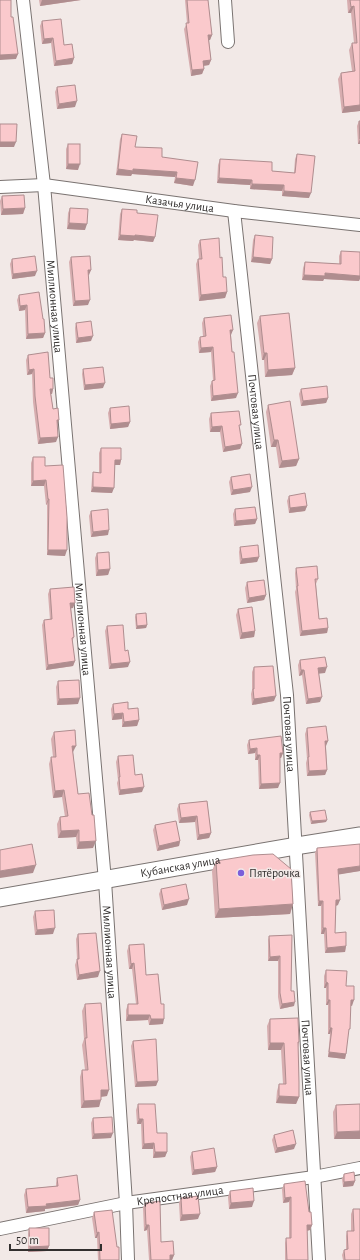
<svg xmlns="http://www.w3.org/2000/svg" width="360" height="1260" viewBox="0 0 360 1260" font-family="'Alegreya Sans',sans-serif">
<rect width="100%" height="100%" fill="#f2e9e7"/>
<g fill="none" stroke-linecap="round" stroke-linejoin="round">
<defs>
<g id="minor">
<path id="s1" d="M23,0L44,185L105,881L126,1203L128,1260"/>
<polyline points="225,0 228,42"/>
<path id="s2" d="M0,187L44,185L234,211L360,225"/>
<path id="s3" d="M234,211L287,695L319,1260"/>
<path id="s4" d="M0,1229L126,1203L314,1177L360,1168"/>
</g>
<g id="secondary">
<path id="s5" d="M0,898L296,846L360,836"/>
</g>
</defs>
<use href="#minor" stroke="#7a7371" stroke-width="14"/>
<use href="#secondary" stroke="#7a7371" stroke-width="19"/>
<use href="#minor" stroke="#fff" stroke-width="12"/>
<use href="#secondary" stroke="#fff" stroke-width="17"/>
</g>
<g fill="#d7adaf">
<polygon points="39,0 81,0 40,6"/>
<polygon points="185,0 208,0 212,35 210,40 209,40 211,60 209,65 204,66 204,69 202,74 191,76 184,29 187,23"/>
<polygon points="347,0 360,0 360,111 342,113 338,79 341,73 352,71 349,50 352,43 354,43 351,13 348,13"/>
<polygon points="42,21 64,45 74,58 72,64 54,66 51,43 42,44 40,26"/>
<polygon points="57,87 75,107 57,109 55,92"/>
<polygon points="359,121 360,121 360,144 358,144 357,126"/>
<polygon points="122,134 135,147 162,157 193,186 174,183 175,177 132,174 131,176 116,175 120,139"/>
<polygon points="68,144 78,170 66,169 66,149"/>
<polygon points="297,154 309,198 282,196 282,191 250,189 250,185 217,183 218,165 220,159 272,171 294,173 295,159"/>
<polygon points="2,196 25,208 23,214 1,215 0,201"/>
<polygon points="70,208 85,230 67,229 68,213"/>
<polygon points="122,209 137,213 155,237 153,242 134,240 133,241 118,240 120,214"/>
<polygon points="255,235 272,259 270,264 251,262 253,240"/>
<polygon points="200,240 220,258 223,277 227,292 225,298 199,301 196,264 198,259 199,259 198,245"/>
<polygon points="341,251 359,281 324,279 323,281 302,280 303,268 305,262 339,264 339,256"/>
<polygon points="71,257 91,270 88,275 88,305 73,306 69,262"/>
<polygon points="12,259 35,276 12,279 10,264"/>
<polygon points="19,295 43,319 45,333 43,338 26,339 25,310 19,311 17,300"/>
<polygon points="260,316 295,368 292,375 265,377 264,360 262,360 257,323"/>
<polygon points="204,318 231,335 236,398 211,401 210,386 212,381 213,380 211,352 199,353 198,342 200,337 203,337 202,323"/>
<polygon points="76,323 91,341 76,343 75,328"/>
<polygon points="28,355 50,378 53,389 52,394 51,394 53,409 57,425 56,442 38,444 33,402 32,374 27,375 26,360"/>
<polygon points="83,369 103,388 84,390 82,374"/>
<polygon points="301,389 328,398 326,403 301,406 299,394"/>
<polygon points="268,405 299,459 296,466 279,468 276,447 271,447 266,412"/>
<polygon points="110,408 130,422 128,427 110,429 108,413"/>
<polygon points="211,413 240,428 242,444 240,449 223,452 220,432 210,432 209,419"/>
<polygon points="101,448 121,460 120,465 115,465 112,493 91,492 92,478 93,472 99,473 99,453"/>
<polygon points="33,457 45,466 65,556 47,555 47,504 46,505 44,486 31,486 31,463"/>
<polygon points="231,477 250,492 231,495 229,482"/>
<polygon points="289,496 307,506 305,511 289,513 287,501"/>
<polygon points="235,509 257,519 255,524 234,526 233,514"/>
<polygon points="91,511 108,535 91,537 89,516"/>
<polygon points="240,547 259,557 257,562 240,564 239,552"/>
<polygon points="97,553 110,569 108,575 96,576 95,558"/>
<polygon points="296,568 318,579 316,584 319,619 328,628 327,633 300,636 295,592 296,589 295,573"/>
<polygon points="247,582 266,595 264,600 247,603 245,588"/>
<polygon points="50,589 73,608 71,608 74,637 72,642 75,661 73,666 46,670 42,625 44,620 50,620 48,594"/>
<polygon points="238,609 255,631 254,637 240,639 236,615"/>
<polygon points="136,614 147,625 146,628 136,629 135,617"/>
<polygon points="107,626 125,651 128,667 109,669 105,631"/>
<polygon points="300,660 325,673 319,673 320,702 306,704 302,675 299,676 298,665"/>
<polygon points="254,667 274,701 252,705 251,694 252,690 252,672"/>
<polygon points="58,681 78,704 57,705 56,687"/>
<polygon points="113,704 139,720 137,726 122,727 122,719 112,720 111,709"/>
<polygon points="307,728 326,746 327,770 325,775 307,776 306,763 307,759 305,734"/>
<polygon points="54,732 73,752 78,794 93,848 77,849 76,837 58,838 57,824 60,817 65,817 62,797 53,798 49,764 51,757 53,757 51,739"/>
<polygon points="249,740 283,753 281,758 280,758 278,788 259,789 258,760 255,760 255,753 248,754 247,745"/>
<polygon points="118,756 135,775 142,792 119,795 117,783 118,780 116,762"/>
<polygon points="207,801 211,833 209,838 197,840 195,822 179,823 177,809 179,804"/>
<polygon points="310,812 326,822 311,824 309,815"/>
<polygon points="155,825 180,841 179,846 157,851 153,830"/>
<polygon points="317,848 360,871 339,874 338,905 336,906 335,933 346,946 345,952 325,953 324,934 321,934 321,906 318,906 315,853"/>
<polygon points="216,861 293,904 290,914 215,918 212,871"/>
<polygon points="161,889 187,905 162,910 159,894"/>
<polygon points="35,911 53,934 35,935 33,917"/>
<polygon points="78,934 98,977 77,980 75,965 77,959 76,939"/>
<polygon points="292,935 291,991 294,1006 280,1009 278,997 278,961 268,961 268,940 269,936"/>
<polygon points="129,945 146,975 163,1024 149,1025 148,1020 126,1021 126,1010 128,1004 136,1004 132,969 129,969 127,951"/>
<polygon points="326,970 346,986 352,1006 351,1005 346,1054 345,1059 328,1057 330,1034 328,1034 328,1005 326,1005 326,988 324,988 324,976"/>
<polygon points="85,1004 107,1096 101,1097 99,1107 81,1108 80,1077 82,1070 85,1070 82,1045 84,1039 82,1011"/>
<polygon points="270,1019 299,1042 298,1047 299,1097 296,1104 276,1103 277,1091 279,1084 283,1084 281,1050 268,1050 267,1026"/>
<polygon points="133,1041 158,1081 156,1086 135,1087 131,1046"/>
<polygon points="138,1104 157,1133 167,1152 165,1157 153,1158 153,1149 142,1149 141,1124 137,1124 136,1110"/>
<polygon points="360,1104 334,1139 333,1112 336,1105"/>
<polygon points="93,1118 111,1138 92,1139 91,1123"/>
<polygon points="274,1135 294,1149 275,1153 272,1140"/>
<polygon points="192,1152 217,1167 215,1172 192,1175 190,1157"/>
<polygon points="344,1174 355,1181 353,1186 343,1187 342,1179"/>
<polygon points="57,1178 80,1200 78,1205 45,1209 45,1211 26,1213 24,1195 26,1189 56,1186 56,1183"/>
<polygon points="284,1184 309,1212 312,1225 310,1230 307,1231 308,1260 285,1260 285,1243 286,1238 289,1238 289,1202 283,1203 282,1189"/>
<polygon points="230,1191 252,1207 229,1209 228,1197"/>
<polygon points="181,1198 198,1219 180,1221 179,1203"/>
<polygon points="145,1203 161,1242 174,1255 172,1260 149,1260 147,1230 144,1231 143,1208"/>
<polygon points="353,1209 360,1260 343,1260 342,1255 344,1250 346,1250 346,1236 347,1231 351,1231 351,1214"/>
<polygon points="94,1212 117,1247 119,1260 98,1260 97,1238 95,1238 92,1218"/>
<polygon points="29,1228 49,1246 47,1251 28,1252 28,1234"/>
</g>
<g fill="#af8d8f">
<polygon points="42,0 81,0 40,6"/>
<polygon points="354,6 351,13 348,13 351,7"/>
<polygon points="208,35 212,35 210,40 206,41"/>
<polygon points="53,38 51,43 42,44 44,39"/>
<polygon points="18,54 16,59 0,60 0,55"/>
<polygon points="74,58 72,64 54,66 56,61"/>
<polygon points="211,60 209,65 201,66 203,61"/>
<polygon points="204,69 202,74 191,76 192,70"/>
<polygon points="77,101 75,107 57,109 59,104"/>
<polygon points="360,105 360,111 342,113 344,107"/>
<polygon points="360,139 360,144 358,144"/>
<polygon points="0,142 16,142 14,147 0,147"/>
<polygon points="68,164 80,164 78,170 66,169"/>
<polygon points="118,169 133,169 177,172 175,177 132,174 131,176 116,175"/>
<polygon points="176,178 195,180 193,186 174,183"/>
<polygon points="219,178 252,180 250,185 217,183"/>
<polygon points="252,184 284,185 282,191 250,189"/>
<polygon points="284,191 311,193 309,198 282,196"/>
<polygon points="25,208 23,214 1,215 3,209"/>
<polygon points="69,223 87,224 85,230 67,229"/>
<polygon points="120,235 135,235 155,237 153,242 134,240 133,241 118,240"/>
<polygon points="253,257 272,259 270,264 251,262"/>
<polygon points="88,270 91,270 89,275 86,275"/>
<polygon points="37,271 35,276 12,279 13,274"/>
<polygon points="325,273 360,276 360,279 359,281 324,279 323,281 302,280 304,275"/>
<polygon points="227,292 225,298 199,301 201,295"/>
<polygon points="90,300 88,305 73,306 75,301"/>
<polygon points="27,305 25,310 19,311 20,306"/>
<polygon points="230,330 233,330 231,335 228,336"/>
<polygon points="45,333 43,338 26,339 28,334"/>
<polygon points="93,336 91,341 76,343 78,338"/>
<polygon points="213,347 211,352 199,353 201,348"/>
<polygon points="264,353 267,353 264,360 262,360"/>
<polygon points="295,368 292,375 265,377 268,370"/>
<polygon points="34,369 32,374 27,375 29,370"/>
<polygon points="105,383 103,388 84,390 85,385"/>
<polygon points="50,389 53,389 52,394 48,394"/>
<polygon points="238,393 236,398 211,401 213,396"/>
<polygon points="328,398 326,403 301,406 303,401"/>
<polygon points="57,420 59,420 57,425 55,425"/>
<polygon points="130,422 128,427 110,429 111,424"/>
<polygon points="222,426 220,432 210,432 212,427"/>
<polygon points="58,437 56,442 38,444 40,438"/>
<polygon points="274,440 278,440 276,447 271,447"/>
<polygon points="242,444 240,449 223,452 225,447"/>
<polygon points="299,459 296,466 279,468 282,461"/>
<polygon points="115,460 121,460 120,465 113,465"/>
<polygon points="46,480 44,486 31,486 33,481"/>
<polygon points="93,487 114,488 112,493 91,492"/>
<polygon points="252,487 250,492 231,495 233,490"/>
<polygon points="48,499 49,499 47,504 46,505"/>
<polygon points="307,506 305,511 289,513 290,508"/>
<polygon points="257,519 255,524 234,526 236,521"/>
<polygon points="109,530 108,535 91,537 93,532"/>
<polygon points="48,550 67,550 65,556 47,555"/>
<polygon points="259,557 257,562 240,564 242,559"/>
<polygon points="110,569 108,575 96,576 98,570"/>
<polygon points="266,595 264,600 247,603 249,598"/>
<polygon points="70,603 75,603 73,608 68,609"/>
<polygon points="147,625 146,628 136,629 137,626"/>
<polygon points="328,628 327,633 300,636 302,631"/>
<polygon points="255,631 254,637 240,639 242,633"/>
<polygon points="75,661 73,666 46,670 48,665"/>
<polygon points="130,662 128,667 109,669 111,664"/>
<polygon points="327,667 325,673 316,674 318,668"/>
<polygon points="301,670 304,670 302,675 299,676"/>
<polygon points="276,696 274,701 252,705 254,699"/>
<polygon points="322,697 320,702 306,704 308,699"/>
<polygon points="80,698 78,704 57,705 59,699"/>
<polygon points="123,713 122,719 112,720 114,714"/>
<polygon points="139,720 137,726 122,727 124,722"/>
<polygon points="325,741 328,741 326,746 323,747"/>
<polygon points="72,746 76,746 73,752 69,753"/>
<polygon points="257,748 255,753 248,754 250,749"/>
<polygon points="280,753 283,753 281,758 278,758"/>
<polygon points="257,755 260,755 258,760 255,760"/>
<polygon points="327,770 325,775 307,776 309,771"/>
<polygon points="280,783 278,788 259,789 261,784"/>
<polygon points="144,787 142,792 119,795 120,790"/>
<polygon points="64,790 62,797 53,798 55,791"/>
<polygon points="197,816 195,822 179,823 181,818"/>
<polygon points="327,820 326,822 311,824 312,821"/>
<polygon points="79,830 76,837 58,838 61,831"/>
<polygon points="211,833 209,838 197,840 199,835"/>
<polygon points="96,841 93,848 77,849 79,842"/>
<polygon points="180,841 179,846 157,851 159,846"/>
<polygon points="36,865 33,873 0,878 0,871"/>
<polygon points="360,866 360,871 336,875 338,869"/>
<polygon points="189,899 187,905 162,910 164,905"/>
<polygon points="336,900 340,900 338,905 334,906"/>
<polygon points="319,901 323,901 321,906 318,906"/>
<polygon points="293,904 290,914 215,918 219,909"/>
<polygon points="55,928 53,934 35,935 37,930"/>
<polygon points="323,928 326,928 324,934 321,934"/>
<polygon points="346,946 345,952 325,953 327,948"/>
<polygon points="280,956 278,961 268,961 270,957"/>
<polygon points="134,963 132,969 129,969 131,964"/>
<polygon points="100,971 98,977 77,980 79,975"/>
<polygon points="326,982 328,983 326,988 324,988"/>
<polygon points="328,1000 330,1000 328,1005 326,1005"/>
<polygon points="351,1000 354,1000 352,1006 349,1005"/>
<polygon points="295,1002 294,1006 280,1009 282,1004"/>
<polygon points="128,1015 150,1015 148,1020 126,1021"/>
<polygon points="151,1019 164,1019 163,1024 149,1025"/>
<polygon points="330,1028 332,1028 330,1034 328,1034"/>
<polygon points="270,1043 284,1043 281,1050 268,1050"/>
<polygon points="329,1052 346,1054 345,1059 328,1057"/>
<polygon points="158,1081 156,1086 135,1087 137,1082"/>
<polygon points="101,1090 109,1090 107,1096 98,1097"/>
<polygon points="279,1096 299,1097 296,1104 276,1103"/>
<polygon points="101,1100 99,1107 81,1108 84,1101"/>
<polygon points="139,1119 143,1119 141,1124 137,1124"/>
<polygon points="360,1131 360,1139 334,1139 337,1132"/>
<polygon points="113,1133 111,1138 92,1139 94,1134"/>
<polygon points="154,1143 153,1149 142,1149 144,1144"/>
<polygon points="296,1144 294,1149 275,1153 277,1148"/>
<polygon points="155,1152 167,1152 165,1157 153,1158"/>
<polygon points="217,1167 215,1172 192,1175 194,1170"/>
<polygon points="355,1181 353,1186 343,1187 344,1182"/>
<polygon points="291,1197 289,1202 283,1203 285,1198"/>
<polygon points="80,1200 78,1205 45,1209 45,1211 26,1213 28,1207 46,1204"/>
<polygon points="254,1201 252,1207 229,1209 231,1203"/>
<polygon points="200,1214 198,1219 180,1221 182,1215"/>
<polygon points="146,1225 149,1225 147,1230 144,1231"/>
<polygon points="307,1225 312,1225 310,1230 305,1231"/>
<polygon points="99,1232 97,1238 95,1238 97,1233"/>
<polygon points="49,1246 47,1251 28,1252 30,1247"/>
<polygon points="170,1255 174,1255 172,1260 168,1260"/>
</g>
<g fill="#fac9cc" stroke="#af8d8f">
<polygon points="0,0 11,0 11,17 13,17 18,54 0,55"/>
<polygon points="187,0 208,0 212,35 208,35 211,60 203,61 204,69 192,70 186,23 189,23"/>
<polygon points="350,0 360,0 360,105 344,107 341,73 355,71 352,43 357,43 354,6 351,7"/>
<polygon points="61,19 64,45 72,44 74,58 56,61 53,38 44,39 42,21"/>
<polygon points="75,85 77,101 59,104 57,87"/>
<polygon points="359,121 360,121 360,139"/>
<polygon points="0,124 17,124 16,142 0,142"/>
<polygon points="122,134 137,136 135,147 162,148 162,157 198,162 195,180 176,178 177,172 133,169 133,171 118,169"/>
<rect x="68" y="144" width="12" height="20"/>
<polygon points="297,154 315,156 311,193 284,191 284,185 252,184 252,180 219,178 220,159 272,162 272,171 295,173"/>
<polygon points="24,195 25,208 3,209 2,196"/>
<polygon points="70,208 88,209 87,224 69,223"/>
<polygon points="122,209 137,210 137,213 158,215 155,237 135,235 135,236 120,235"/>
<polygon points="255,235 273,237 272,259 253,257"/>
<polygon points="219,238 220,258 222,257 223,277 226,277 227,292 201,295 198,259 202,259 200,240"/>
<polygon points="341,251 360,252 360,276 325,273 325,276 304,275 305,262 341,264"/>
<polygon points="35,256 37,271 13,274 12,259"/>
<polygon points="90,256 91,270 88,270 90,300 75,301 71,257"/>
<polygon points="39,292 43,319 44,319 45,333 28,334 27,305 20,306 19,295"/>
<polygon points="289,313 295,368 268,370 267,353 264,353 260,316"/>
<polygon points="231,315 233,330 230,330 232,352 234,352 238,393 213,396 212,381 215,380 213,347 201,348 200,337 206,336 204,318"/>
<polygon points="91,321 93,336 78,338 76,323"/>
<polygon points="48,352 50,378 53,378 53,389 50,389 53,409 58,408 59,420 57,420 58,437 40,438 35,396 34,369 29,370 28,355"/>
<polygon points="103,367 105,383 85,385 83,369"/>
<polygon points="327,386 328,398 303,401 301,389"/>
<polygon points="290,401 299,459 282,461 278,440 274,440 268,405"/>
<polygon points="129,406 130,422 111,424 110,408"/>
<polygon points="239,411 241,425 239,425 242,444 225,447 222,426 212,427 211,413"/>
<polygon points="101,448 121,448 121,460 115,460 114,488 93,487 93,472 101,473"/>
<polygon points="33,457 45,457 45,466 63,465 67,517 67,550 48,550 49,499 48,499 46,480 33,481"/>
<polygon points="250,474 252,487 233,490 231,477"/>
<polygon points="305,493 307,506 290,508 289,496"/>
<polygon points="255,507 257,519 236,521 235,509"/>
<polygon points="108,509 109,530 93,532 91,511"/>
<polygon points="258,545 259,557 242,559 240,547"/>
<polygon points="109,552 110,569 98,570 97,553"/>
<polygon points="317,566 318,579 315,579 319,619 327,618 328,628 302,631 297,586 298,586 296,568"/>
<polygon points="264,580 266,595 249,598 247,582"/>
<polygon points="74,587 75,603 70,603 74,637 72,638 75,661 48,665 44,620 52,619 50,589"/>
<polygon points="252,607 255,631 242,633 238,609"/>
<polygon points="146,613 147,625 137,626 136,614"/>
<polygon points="123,625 125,651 128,650 130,662 111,664 107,626"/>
<polygon points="325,657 327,667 318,668 322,697 308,699 304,670 301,670 300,660"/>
<polygon points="273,666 276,696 254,699 253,689 254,689 254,667"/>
<polygon points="79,680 80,698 59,699 58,681"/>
<polygon points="128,702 128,709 138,708 139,720 124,722 123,713 114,714 113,704"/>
<polygon points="326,726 328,741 325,741 327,770 309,771 308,757 309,757 307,728"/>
<polygon points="75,730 76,746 72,746 78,794 89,793 92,815 94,815 96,841 79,842 79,830 61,831 60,817 68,816 64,790 55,791 51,757 56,757 54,732"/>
<polygon points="281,736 283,753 280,753 280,783 261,784 260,755 257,755 257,748 250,749 249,740"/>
<polygon points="133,755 135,775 142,774 144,787 120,790 119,777 120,777 118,756"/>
<polygon points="207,801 211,833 199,835 197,816 181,818 179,804"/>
<polygon points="325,810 327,820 312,821 310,812"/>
<polygon points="176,821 180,841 159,846 155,825"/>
<polygon points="32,844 36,865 0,871 0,850"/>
<polygon points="360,844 360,866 338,869 340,900 336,900 335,933 346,932 346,946 327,948 326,928 323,928 323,901 319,901 317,848"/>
<polygon points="273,854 291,869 293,904 219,909 216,861 253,855"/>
<polygon points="186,884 189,899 164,905 161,889"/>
<polygon points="54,910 55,928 37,930 35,911"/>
<polygon points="96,933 100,971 79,975 77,959 79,959 78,934"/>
<polygon points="292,935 291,991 294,991 295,1002 282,1004 280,993 280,956 270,957 269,936"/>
<polygon points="144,944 146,975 158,974 161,1004 164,1004 164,1019 151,1019 150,1015 128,1015 128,1004 138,1004 134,963 131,964 129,945"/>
<polygon points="326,970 347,971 346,986 354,986 354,1000 351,1000 350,1029 349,1029 346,1054 329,1052 332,1028 330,1028 330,1000 328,1000 328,983 326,982"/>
<polygon points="101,1003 109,1090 101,1090 101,1100 84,1101 82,1070 88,1070 85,1038 87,1038 85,1004"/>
<polygon points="298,1018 299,1042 298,1042 299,1082 299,1097 279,1096 279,1084 286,1084 284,1043 270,1043 270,1019"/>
<polygon points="156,1039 158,1081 137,1082 133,1041"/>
<polygon points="138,1104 155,1104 157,1133 167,1133 167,1152 155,1152 154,1143 144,1144 143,1119 139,1119"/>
<polygon points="360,1104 360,1131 337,1132 336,1105"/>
<polygon points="112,1117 113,1133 94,1134 93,1118"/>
<polygon points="293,1130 296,1144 277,1148 274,1135"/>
<polygon points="214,1148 217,1167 194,1170 192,1152"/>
<polygon points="354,1172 355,1181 344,1182 344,1174"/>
<polygon points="77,1175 80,1200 46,1204 47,1206 28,1207 26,1189 58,1186 57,1178"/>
<polygon points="305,1181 309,1212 311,1212 312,1225 307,1225 308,1260 287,1260 286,1238 291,1238 291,1197 285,1198 284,1184"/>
<polygon points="253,1188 254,1201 231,1203 230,1191"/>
<polygon points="198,1196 200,1214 182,1215 181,1198"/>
<polygon points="160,1201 161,1242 173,1241 174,1255 170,1255 170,1260 151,1260 149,1225 146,1225 145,1203"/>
<polygon points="353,1209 360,1209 360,1260 345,1260 344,1250 348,1249 347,1231 354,1231"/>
<polygon points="112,1210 117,1247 119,1247 119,1260 100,1260 99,1232 97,1233 94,1212"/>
<polygon points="29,1228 49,1228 49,1246 30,1247"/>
</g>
<circle fill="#7a5fda" stroke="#f2e9e7" stroke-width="1.5" cx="241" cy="873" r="4"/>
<g text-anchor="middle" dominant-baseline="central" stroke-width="3" stroke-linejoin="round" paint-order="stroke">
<g font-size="12" fill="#322f2e" stroke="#f2e9e7">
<text stroke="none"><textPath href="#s2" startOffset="181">Казачья улица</textPath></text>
<text stroke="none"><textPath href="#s1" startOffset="308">Миллионная улица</textPath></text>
<text stroke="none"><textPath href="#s3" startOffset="202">Почтовая улица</textPath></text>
<text stroke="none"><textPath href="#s1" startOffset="632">Миллионная улица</textPath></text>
<text stroke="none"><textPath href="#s3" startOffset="526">Почтовая улица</textPath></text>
<text stroke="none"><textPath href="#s5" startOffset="183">Кубанская улица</textPath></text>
<text stroke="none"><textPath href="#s1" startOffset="956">Миллионная улица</textPath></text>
<text stroke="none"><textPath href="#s3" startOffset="850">Почтовая улица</textPath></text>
<text stroke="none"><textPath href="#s4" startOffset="183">Крепостная улица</textPath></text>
</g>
<g font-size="12" fill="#322f2e" stroke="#f2e9e7" text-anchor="start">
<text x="249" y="873">Пятёрочка</text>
</g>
</g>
<path d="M10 1244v6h91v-6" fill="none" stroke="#322f2e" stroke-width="2"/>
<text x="16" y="1244" font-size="12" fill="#322f2e" stroke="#f2e9e7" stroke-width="3" paint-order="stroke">50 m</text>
</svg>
